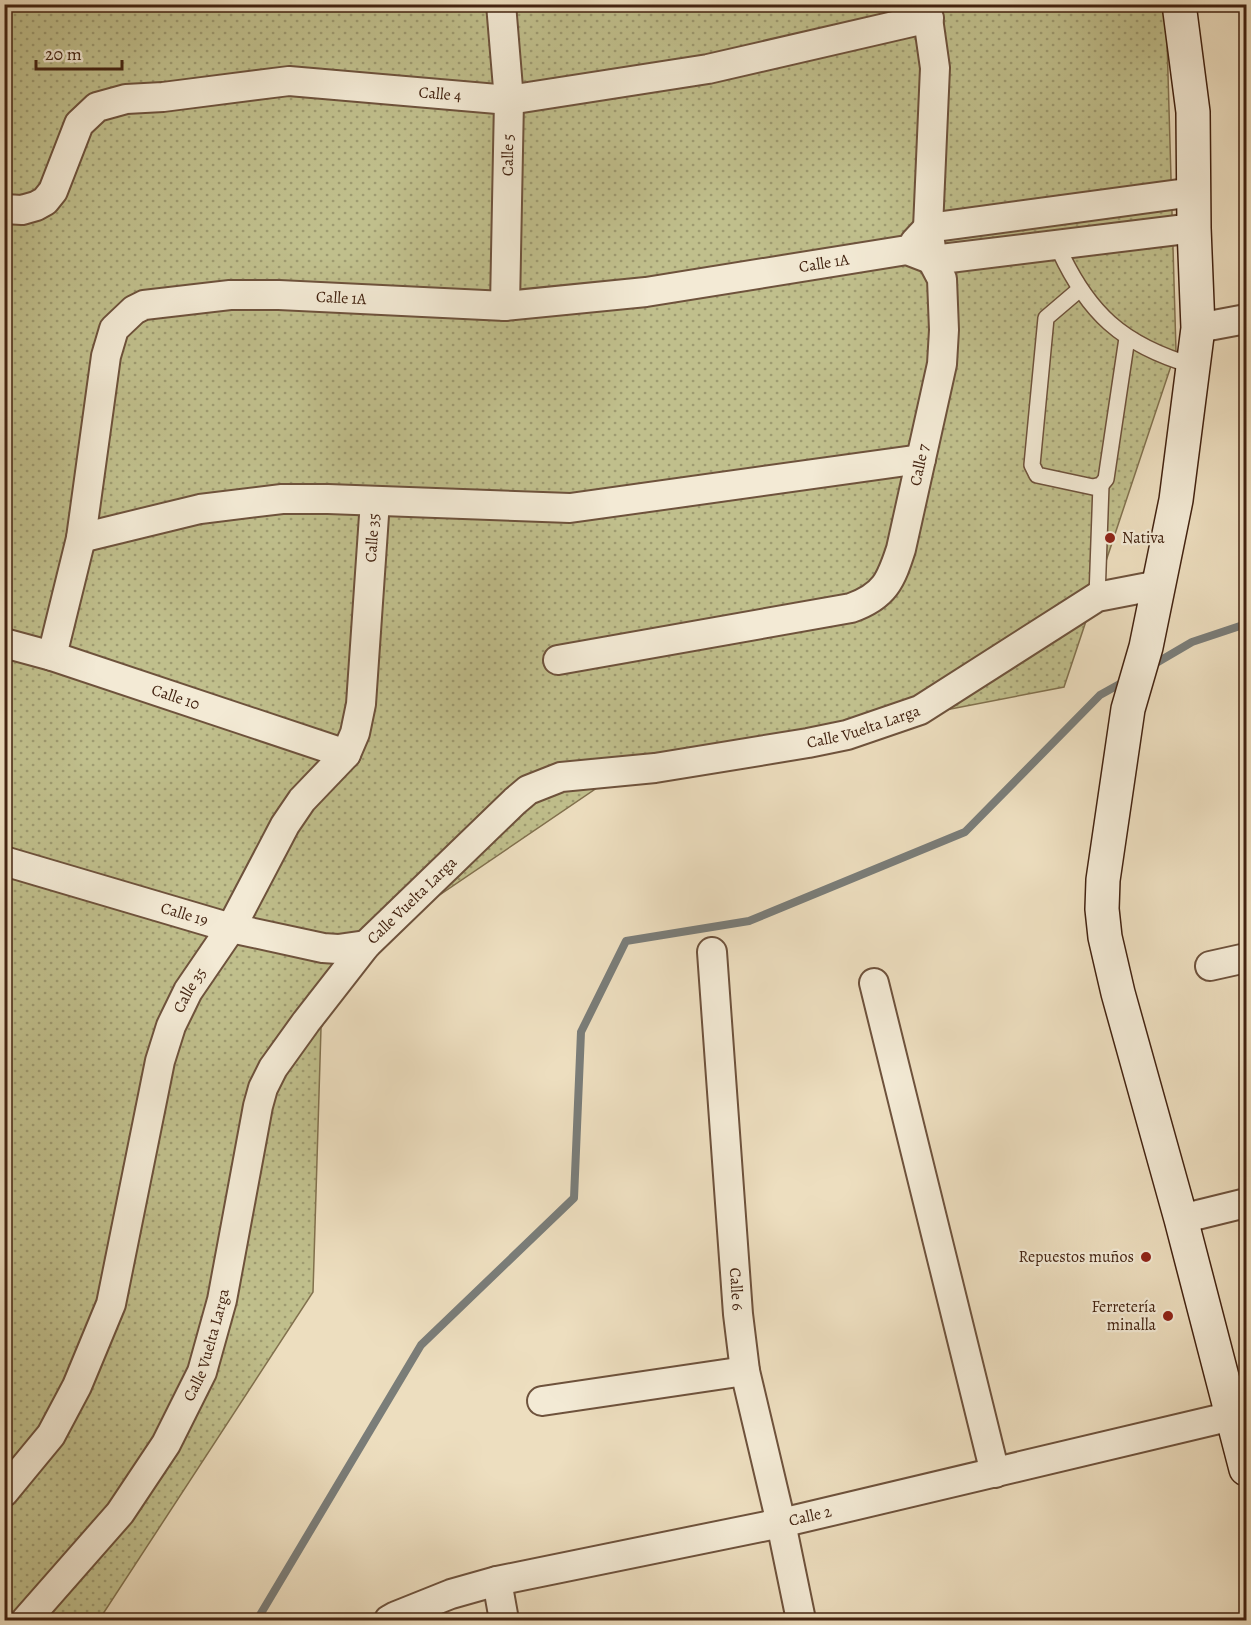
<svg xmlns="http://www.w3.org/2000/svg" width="1251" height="1625" viewBox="0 0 1251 1625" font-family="Alegreya,serif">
<defs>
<pattern id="grass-dots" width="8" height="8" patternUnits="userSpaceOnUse" patternTransform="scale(1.5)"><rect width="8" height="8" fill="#c0bf8c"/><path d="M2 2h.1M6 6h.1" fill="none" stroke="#9e9b71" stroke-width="1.8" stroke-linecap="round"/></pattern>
</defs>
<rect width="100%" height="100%" fill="#eddebf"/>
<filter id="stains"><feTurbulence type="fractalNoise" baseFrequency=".00333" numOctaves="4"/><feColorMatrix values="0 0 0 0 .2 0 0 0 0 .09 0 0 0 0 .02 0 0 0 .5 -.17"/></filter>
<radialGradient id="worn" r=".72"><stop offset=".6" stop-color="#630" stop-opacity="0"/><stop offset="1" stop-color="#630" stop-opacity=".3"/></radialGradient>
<polygon fill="url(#grass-dots)" stroke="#82714e" stroke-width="1.5" points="5,5 1166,5 1176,351 1064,687 619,773 366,945 321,1028 313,1292 99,1620 5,1620"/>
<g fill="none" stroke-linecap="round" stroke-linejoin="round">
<g stroke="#7a7d79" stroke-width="8">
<polyline points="1151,666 1192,642 1246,624"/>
<polyline points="257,1620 421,1345 574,1198 581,1032 626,941 749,921 965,832 1100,695 1127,680"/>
</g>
<defs>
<g id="lane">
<path d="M1057,245C1087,313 1122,345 1194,366"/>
<polyline points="1080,289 1046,318 1032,465 1037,475 1093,487 1101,485 1106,479 1127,338"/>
<polyline points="1097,597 1101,485"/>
</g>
<g id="street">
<polyline points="501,4 509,100 505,306"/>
<path id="s1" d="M4,209L22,210L36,206L45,201L53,191L79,124L97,107L126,99L163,97L289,81L509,100L708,69L929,18"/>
<polyline points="915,242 928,228 1194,192"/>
<polyline points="1198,328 1246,319"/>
<polyline points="81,538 200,509 282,499 328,499 570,508 921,459"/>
<path id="s2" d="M4,643L52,656L346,754"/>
<path id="s3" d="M52,656L81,538L106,356L114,329L134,310L144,305L230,295H279L505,306L646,292L907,250L933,260L1194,228"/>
<path id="s4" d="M558,660L851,608C885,596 891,580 901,549L942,364L944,330L942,279L933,262L928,228L935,68L926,4"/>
<path id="s5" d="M4,861L231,928L323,948L338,949L366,945"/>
<path id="s6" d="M712,952L738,1314L745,1371L781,1523L801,1620"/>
<polyline points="1210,966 1246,958"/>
<polyline points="874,983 995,1473"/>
<polyline points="1181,1219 1246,1203"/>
<polyline points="542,1401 745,1371"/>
<path id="s7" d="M4,1492L51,1435L77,1386L111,1304L160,1061L171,1026L188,991L231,928L285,825L302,800L346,754L355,733L361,704L375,501"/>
<polyline points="497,1581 504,1620"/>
<path id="s8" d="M26,1620L120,1513L166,1444L202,1372L222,1300L258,1106L263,1088L273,1068L306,1022L366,945L515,801L528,790L561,777L655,768L808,743L847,735L920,710L1097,597L1159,585"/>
<path id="s9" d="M389,1620L396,1616L451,1594L497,1581L781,1523L1232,1416"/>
</g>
<polyline id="secondary" points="1179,4 1193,112 1194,228 1198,328 1176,500 1146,647 1128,709 1103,880 1102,909 1105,937 1118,993 1181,1219 1246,1469"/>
</defs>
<use href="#lane" stroke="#6e523c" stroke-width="18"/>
<use href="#street" stroke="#6e523c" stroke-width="32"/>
<use href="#secondary" stroke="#432311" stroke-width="36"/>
<use href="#lane" stroke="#f3ead5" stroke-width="15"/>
<use href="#street" stroke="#f3ead5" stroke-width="28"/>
<use href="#secondary" stroke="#f3ead5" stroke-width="33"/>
</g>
<g fill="#8f2418" stroke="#f3ead5" stroke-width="2">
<circle cx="1110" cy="538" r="6"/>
<circle cx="1146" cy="1257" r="6"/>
<circle cx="1168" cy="1316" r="6"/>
</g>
<g text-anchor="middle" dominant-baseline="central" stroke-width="4.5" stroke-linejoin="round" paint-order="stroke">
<g font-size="16" fill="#432311" stroke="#f3ead5">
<text stroke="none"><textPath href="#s1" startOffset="498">Calle 4</textPath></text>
<text transform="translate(508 155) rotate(-89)">Calle 5</text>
<text stroke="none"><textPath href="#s3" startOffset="1056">Calle 1A</textPath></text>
<text stroke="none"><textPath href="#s3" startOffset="570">Calle 1A</textPath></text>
<text stroke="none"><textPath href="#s4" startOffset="465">Calle 7</textPath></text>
<text stroke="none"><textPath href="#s7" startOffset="1047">Calle 35</textPath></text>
<text stroke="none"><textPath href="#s2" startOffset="180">Calle 10</textPath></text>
<text stroke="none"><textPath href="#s8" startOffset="1340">Calle Vuelta Larga</textPath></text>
<text stroke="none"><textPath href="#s8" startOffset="837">Calle Vuelta Larga</textPath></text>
<text stroke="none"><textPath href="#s5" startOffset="188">Calle 19</textPath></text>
<text stroke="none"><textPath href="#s7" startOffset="543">Calle 35</textPath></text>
<text stroke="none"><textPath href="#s6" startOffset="338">Calle 6</textPath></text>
<text stroke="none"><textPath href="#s8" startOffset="333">Calle Vuelta Larga</textPath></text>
<text stroke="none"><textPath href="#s9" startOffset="435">Calle 2</textPath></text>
</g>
<g font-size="16" fill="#432311" stroke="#f3ead5" text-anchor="end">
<text x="1122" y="538" text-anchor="start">Nativa</text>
<text x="1134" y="1257">Repuestos muños</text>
<text x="1156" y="1307">Ferretería<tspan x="1156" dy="18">minalla</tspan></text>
</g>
</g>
<rect width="1251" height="1625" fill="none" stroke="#eddebf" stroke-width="24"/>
<rect x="6" y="6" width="1239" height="1613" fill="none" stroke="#432311" stroke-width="3"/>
<rect x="12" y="12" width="1227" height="1601" fill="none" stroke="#432311" stroke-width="1.5"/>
<path d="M36 60v9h86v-9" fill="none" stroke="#432311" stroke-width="3"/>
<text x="45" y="60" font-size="18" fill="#432311" stroke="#f3ead5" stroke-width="4.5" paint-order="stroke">20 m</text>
<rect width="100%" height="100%" filter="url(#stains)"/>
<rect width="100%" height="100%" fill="url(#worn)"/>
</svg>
